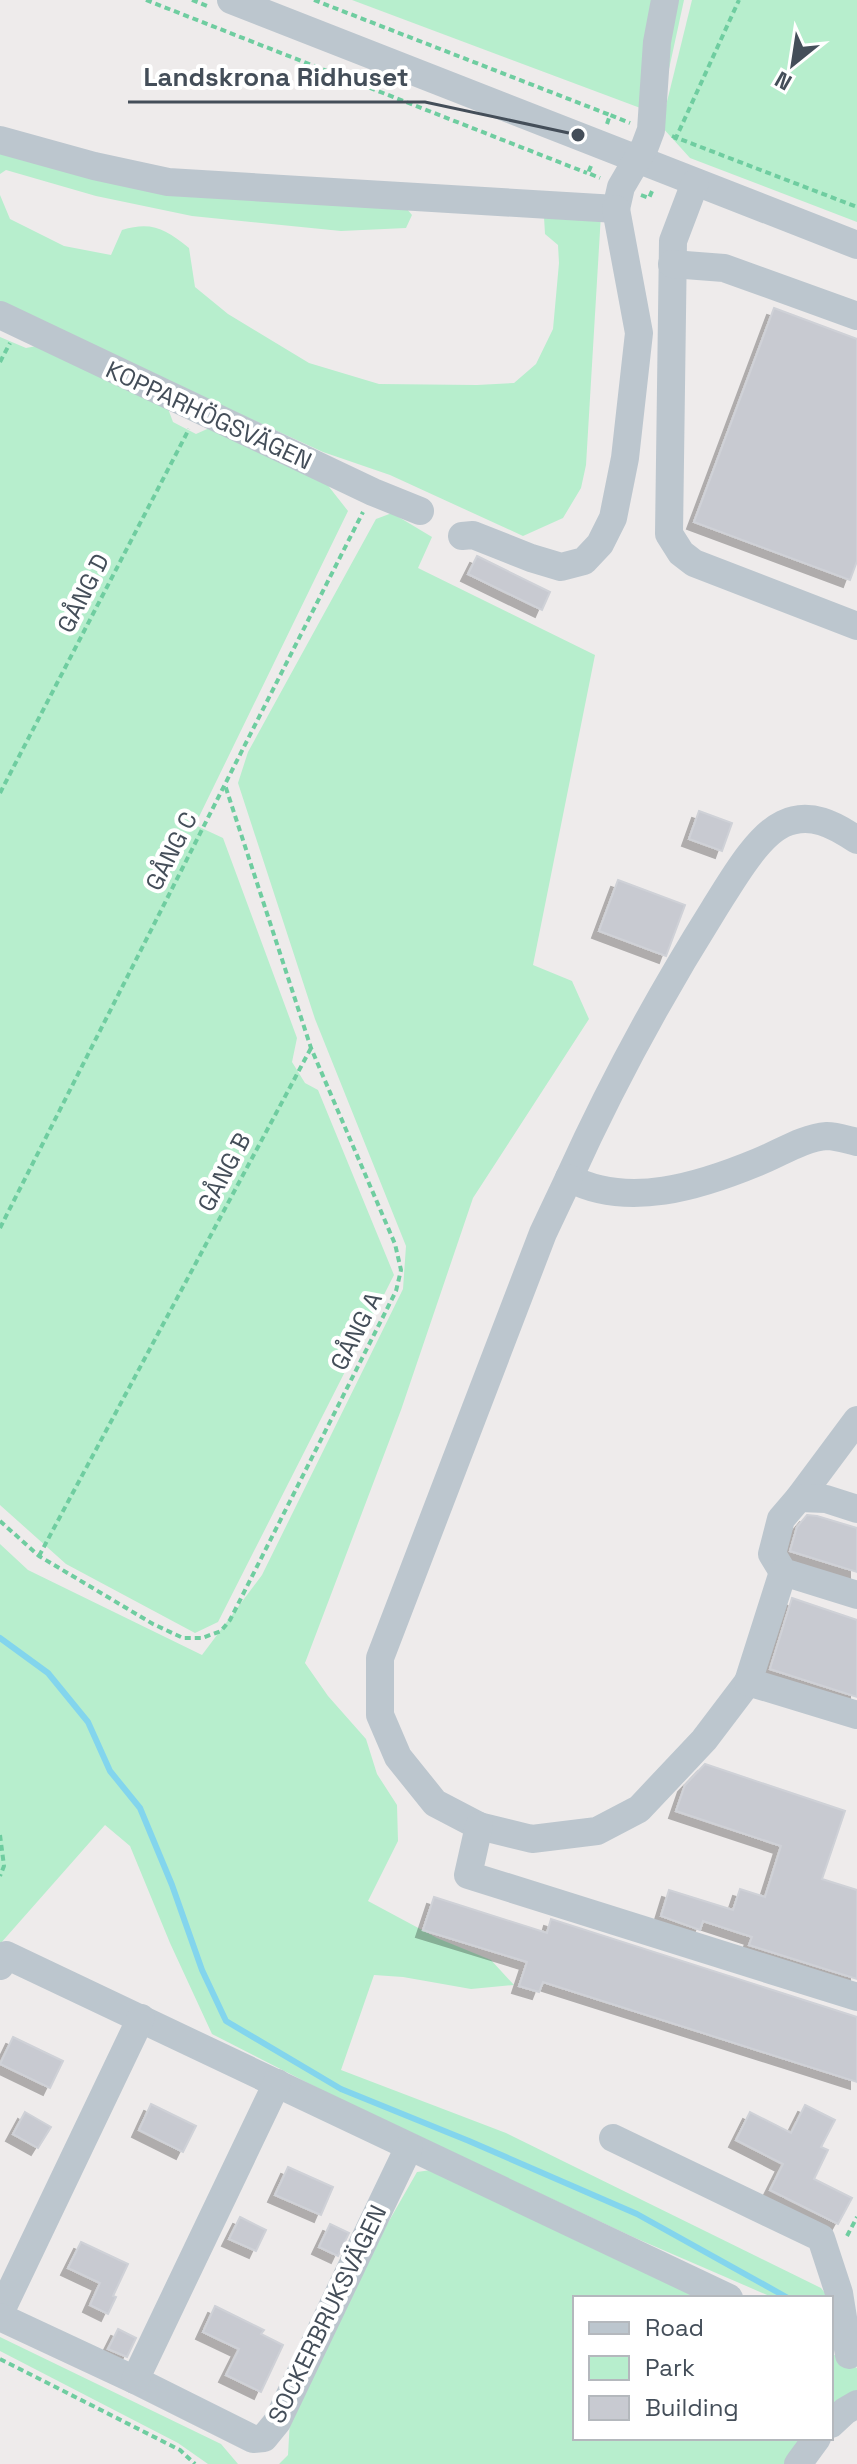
<svg xmlns="http://www.w3.org/2000/svg" width="857" height="2464" viewBox="0 0 857 2464" font-family="'Space Grotesk',sans-serif">
<defs>
<filter id="shadow"><feDropShadow dx="-7" dy="7" stdDeviation="0" flood-color="#0004"/></filter>
</defs>
<rect width="100%" height="100%" fill="#eeebeb"/>
<g fill="#b7eecd">
<polygon points="352,0 684,0 659,115"/>
<polygon points="692,0 857,0 857,222 690,158 661,126"/>
<polygon points="0,149 401,202 412,215 406,228 341,231 192,216 96,196 6,170 0,174"/>
<path d="M0,195L10,219L64,246L111,255L122,230C152,221 165,229 189,248L195,287L228,314L309,363L379,384L477,385L514,383L536,364L553,329L559,263L558,245L545,234L544,217L601,214L586,465L581,488L563,518L523,536L390,475L323,452L0,305Z"/>
<polygon points="0,337 26,348 42,345 167,406 173,422 196,434 214,426 326,483 348,511 195,825 223,838 297,1038 292,1062 305,1083 318,1090 394,1275 218,1622 195,1633 66,1564 0,1505"/>
<polygon points="392,513 432,537 418,568 595,655 533,965 572,981 589,1019 473,1198 401,1410 305,1663 328,1696 366,1739 377,1774 397,1805 398,1841 368,1901 437,1938 491,1960 514,1985 471,1989 403,1977 374,1975 341,2070 506,2133 821,2288 829,2298 774,2298 633,2237 347,2103 212,2034 170,1943 130,1846 105,1825 0,1944 0,1544 28,1570 202,1655 262,1575 403,1289 406,1246 315,1019 238,783 248,752 376,519"/>
<polygon points="431,2170 709,2298 575,2298 575,2438 823,2438 807,2464 279,2464 288,2455 290,2419 357,2277 417,2172"/>
<polygon points="0,2337 221,2444 238,2464 208,2464 178,2443 0,2351"/>
<polygon points="831,2353 857,2368 857,2391 831,2426"/>
</g>
<g fill="none" stroke-linecap="round" stroke-linejoin="round">
<polyline stroke="#83d5ed" stroke-width="6" points="0,1638 48,1673 88,1722 110,1771 140,1808 172,1885 202,1970 226,2021 341,2089 469,2141 637,2214 788,2298"/>
</g>
<g fill="#c8cad1" stroke="#cfd1d7" stroke-width="2" filter="url(#shadow)">
<polygon points="774,308 857,339 857,561 850,580 694,522"/>
<polygon points="477,556 550,592 542,610 468,574"/>
<polygon points="699,811 732,823 722,851 689,839"/>
<polygon points="618,880 685,905 666,956 599,931"/>
<polygon points="807,1515 817,1516 857,1528 857,1572 790,1551 797,1527"/>
<polygon points="792,1598 857,1620 857,1697 770,1669"/>
<polygon points="705,1764 845,1811 822,1879 857,1890 857,1979 749,1945 752,1937 703,1921 700,1930 661,1916 669,1890 733,1910 740,1889 765,1897 781,1846 676,1811 685,1785"/>
<polygon points="434,1897 547,1933 551,1919 857,2017 857,2082 543,1982 539,1992 519,1986 527,1962 423,1930"/>
<polygon points="13,2037 63,2061 50,2088 0,2064"/>
<polygon points="151,2104 196,2126 183,2152 139,2130"/>
<polygon points="805,2105 835,2120 821,2147 828,2150 814,2179 852,2198 838,2224 770,2190 783,2164 736,2140 750,2112 791,2133"/>
<polygon points="25,2112 51,2127 38,2148 13,2134"/>
<polygon points="288,2167 333,2187 321,2215 275,2195"/>
<polygon points="240,2217 266,2230 256,2251 229,2239"/>
<polygon points="330,2224 349,2233 338,2256 319,2247"/>
<polygon points="81,2242 128,2264 113,2296 116,2297 108,2314 90,2305 100,2283 68,2268"/>
<polygon points="215,2306 264,2330 261,2334 283,2345 261,2392 226,2375 239,2349 203,2332"/>
<polygon points="118,2329 136,2338 127,2357 108,2349"/>
</g>
<g fill="none" stroke-linecap="round" stroke-linejoin="round">
<g stroke="#6fcda0" stroke-width="4" stroke-dasharray="6 4" stroke-linecap="butt">
<polyline points="146,0 587,173"/>
<polyline points="192,0 207,6"/>
<polyline points="314,0 610,115"/>
<polyline points="607,124 610,115 630,123"/>
<polyline points="672,136 857,207"/>
<polyline points="675,140 739,0"/>
<polyline points="591,166 588,173 600,178"/>
<polyline points="641,195 649,198 653,189"/>
<polyline points="0,362 10,343"/>
<polyline points="0,793 189,429"/>
<polyline points="0,1228 363,512"/>
<polyline points="0,1521 39,1556 153,1624 183,1638 202,1638 221,1631 230,1620 396,1291 401,1270 395,1244 311,1048 225,785"/>
<polyline points="39,1556 311,1048"/>
<polyline points="0,1835 4,1866 0,1876"/>
<polyline points="847,2236 857,2217"/>
<polyline points="0,2359 180,2450 195,2464"/>
</g>
<g stroke="#bcc6ce" stroke-width="28">
<polyline points="231,0 857,245"/>
<polyline points="0,140 94,166 168,182 616,209 621,187 645,146 651,130 657,42 665,0"/>
<polyline points="695,183 673,241 669,534 681,553 694,563 857,626"/>
<polyline points="672,264 724,268 857,316"/>
<polyline points="0,315 373,492 420,511"/>
<polyline points="462,536 473,535 531,558 561,567 584,561 600,544 613,518 625,458 639,333 616,209"/>
<path d="M857,840C835,825 810,811 783,824C756,837 730,884 714,909C660,995 611,1085 569,1178C628,1209 700,1186 758,1162C781,1153 802,1138 827,1136C836,1136 848,1140 857,1142"/>
<polyline points="569,1178 543,1233 380,1658 380,1715 398,1757 435,1803 479,1826 532,1839 597,1831 639,1809 704,1740 748,1682"/>
<polyline points="799,1498 857,1420"/>
<polyline points="857,1509 826,1499 799,1498 781,1519 772,1554 783,1572 857,1595"/>
<polyline points="783,1572 748,1682 857,1715"/>
<polyline points="479,1826 468,1875 857,1997"/>
<polyline points="0,1966 6,1955 729,2298"/>
<polyline points="613,2138 821,2238 839,2293 849,2355"/>
<polyline points="0,2313 141,2018"/>
<polyline points="0,2317 135,2380 253,2439 264,2438 277,2422 409,2147"/>
<polyline points="135,2380 277,2083"/>
<polyline points="831,2424 845,2411 857,2404"/>
<polyline points="798,2464 817,2438"/>
</g>
</g>
<g text-anchor="middle" dominant-baseline="central" stroke-width="8" stroke-linejoin="round" paint-order="stroke">
<g font-size="24" fill="#444e59" stroke="#fff">
<text transform="translate(209 415) rotate(25)">KOPPARHÖGSVÄGEN</text>
<text transform="translate(83 593) rotate(-63)">GÅNG D</text>
<text transform="translate(171 851) rotate(-63)">GÅNG C</text>
<text transform="translate(224 1172) rotate(-62)">GÅNG B</text>
<text transform="translate(356 1331) rotate(-63)">GÅNG A</text>
<text transform="translate(327 2314) rotate(-64)">SOCKERBRUKSVÄGEN</text>
</g>
</g>
<path fill="none" stroke="#444e59" stroke-width="3" d="M578 135L425 102H128"/>
<circle fill="#444e59" stroke="#fff" stroke-width="3" cx="578" cy="135" r="8"/>
<g font-size="26" text-anchor="middle" font-weight="bold" fill="#444e59" stroke="#fff" stroke-width="8" stroke-linejoin="round" paint-order="stroke">
<text x="276" y="86">Landskrona Ridhuset</text>
</g>
<rect x="573" y="2296" width="260" height="144" fill="#ffffff" stroke="#b4b8bd" stroke-width="2"/>
<rect x="589" y="2322" width="40" height="12" fill="#bcc6ce" stroke="#b4b8bd" stroke-width="2"/>
<text x="645" y="2336" font-size="24" fill="#444e59">Road</text>
<rect x="589" y="2356" width="40" height="24" fill="#b7eecd" stroke="#b4b8bd" stroke-width="2"/>
<text x="645" y="2376" font-size="24" fill="#444e59">Park</text>
<rect x="589" y="2396" width="40" height="24" fill="#c8cad1" stroke="#b4b8bd" stroke-width="2"/>
<text x="645" y="2416" font-size="24" fill="#444e59">Building</text>
<g transform="translate(793 64) rotate(210)" stroke="#ffffff" stroke-width="6" paint-order="stroke">
<path d="M0-6L14 30L0 20L-14 30Z" fill="#444e59"/>
<text y="-12" font-size="22" font-weight="bold" text-anchor="middle" fill="#444e59">N</text>
</g>
</svg>
